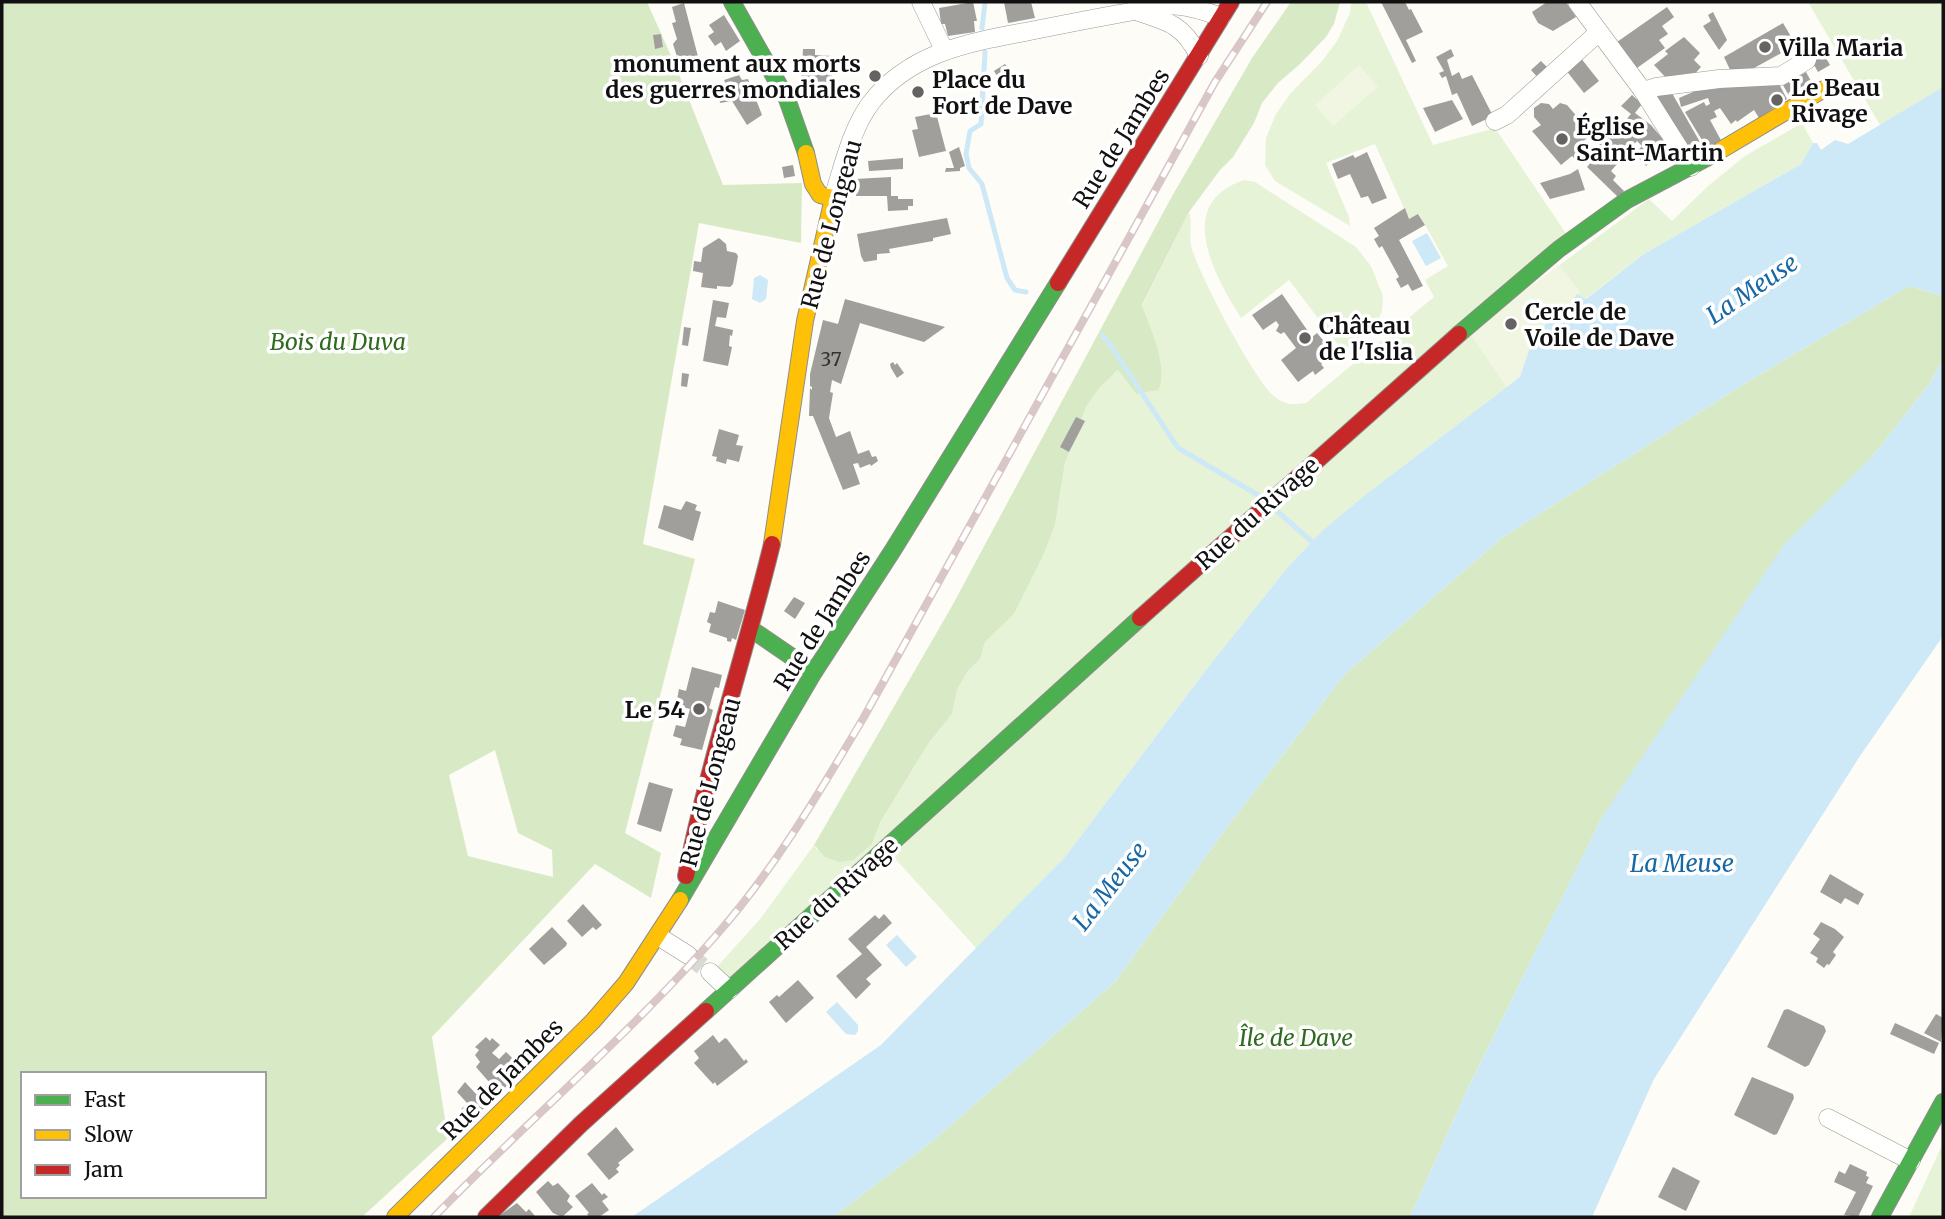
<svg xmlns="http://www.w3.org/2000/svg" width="1945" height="1219" viewBox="0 0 1945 1219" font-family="Merriweather,serif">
<rect width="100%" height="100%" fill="#fdfcf7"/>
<g fill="#e7f3d7">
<path d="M1351,2H1366L1433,145L1495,128L1567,235L729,981L715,969L761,918L814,845L817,850L872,844L881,821L928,744L952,714L957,690L967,672L980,659L985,642L1014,614L1043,556L1055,525L1065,463L1086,407L1100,387L1118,370L1136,394L1159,390C1168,363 1151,331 1142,306L1189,212C1193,224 1188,237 1192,249C1200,276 1255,382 1275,397C1284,405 1294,405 1306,403L1434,297L1425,280L1448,266L1419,214L1409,219L1375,144L1326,163L1349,217L1350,226L1275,181L1265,165L1266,138L1276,114L1290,94L1323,60L1337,41L1350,13Z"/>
<polygon points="1808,2 1943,2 1943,87 1880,125"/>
<polygon points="1802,123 1813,143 1801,164 1644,254 1585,299 1577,294 1566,312 1547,317 1520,377 1369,492 1323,530 1288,567 1209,666 1065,857 977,949 890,853 1469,332 1649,199 1672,221 1708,186 1745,156"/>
<path d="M1244,180L1255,182L1356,247L1371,266L1383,296L1382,311L1378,321L1343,351L1289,280L1241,318C1215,276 1173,204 1244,180Z"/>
<polygon points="1943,1143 1943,1217 1909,1217"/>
</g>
<g fill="#d8eac5" fill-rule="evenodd">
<path d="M2,2H647L676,67L723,185L802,183L801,243L699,223L643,544L695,559L625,833L661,853L651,898L595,864L432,1037L448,1138L362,1217H2ZM495,750L518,833L552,850L553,877L468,856L449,775ZM23,1074H264V1196H23Z"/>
<path d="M1291,2H1340L1334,24L1326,37L1300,64L1278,83L1262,103L1254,123L1233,157L1220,170L1189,212L1142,305C1151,331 1168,363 1159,390L1136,394L1118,370L1100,387L1086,407L1065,463L1055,525L1043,556L1014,614L985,642L980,659L967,672L957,690L952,714L928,744L881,821L872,844L853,860L839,862L825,857L814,845L952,606L1171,198L1252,58Z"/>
<polygon points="1909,286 1943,296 1943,359 1930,383 1872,457 1602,817 1469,1086 1410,1217 833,1217 935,1139 1115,982 1225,830 1345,674 1503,537 1752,379"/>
</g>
<g fill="#f0f6e1">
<polygon points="1359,65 1378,87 1333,126 1315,105"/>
<polygon points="1559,265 1580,292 1566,312 1547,317 1540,338 1533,337 1520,377 1507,388 1469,332"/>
</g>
<g fill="#cde8f7">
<polygon points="1943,87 1943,296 1909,286 1752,379 1503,537 1345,674 1225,830 1115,982 935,1139 833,1217 632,1217 881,1045 1065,857 1209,666 1288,567 1323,530 1369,492 1520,377 1534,337 1541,338 1547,317 1566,312 1577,294 1586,299 1644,254 1801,164 1813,143 1817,143 1821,150 1835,140 1848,144"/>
<polygon points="1427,233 1441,258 1426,266 1412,241"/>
<polygon points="760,275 768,280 766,299 760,303 752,299 754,278"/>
<polygon points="1943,359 1943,636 1860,756 1654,1079 1592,1217 1410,1217 1469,1086 1602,817 1783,546 1872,457 1930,383"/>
<polygon points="897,935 917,957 906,967 886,945"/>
<polygon points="837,1002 858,1025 858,1031 855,1035 846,1034 826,1012"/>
</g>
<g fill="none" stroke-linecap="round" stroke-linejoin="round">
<g stroke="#cde8f7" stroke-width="5">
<polyline points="982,28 985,2"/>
<polyline points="985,52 981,124 970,131 966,154 969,168 982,184 1007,278 1015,290 1026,292"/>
<polyline points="1102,335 1109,343 1178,448 1263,498"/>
<polyline points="1277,511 1317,546"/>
</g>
</g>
<g fill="#a19f9c">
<polygon points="973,2 977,21 974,21 975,32 948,36 945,24 941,24 939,8"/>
<polygon points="1004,2 1031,2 1035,18 1008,23"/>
<polygon points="1381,2 1405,2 1409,10 1411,9 1423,32 1406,40 1416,61 1412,63"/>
<polygon points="1547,2 1566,2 1576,17 1553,31 1538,23 1532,12"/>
<polygon points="684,3 701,68 691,70 687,65 680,66 673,44 677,39 672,23 676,22 672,7"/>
<polygon points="1667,7 1674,17 1662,26 1668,34 1659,40 1665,48 1637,68 1617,42"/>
<polygon points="1713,12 1727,40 1719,50 1703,26 1711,21 1708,15"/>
<polygon points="724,15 740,41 726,51 721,42 715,46 708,36 714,32 709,25"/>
<polygon points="1783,23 1796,45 1745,73 1732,74 1724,57"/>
<polygon points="661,34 663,47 655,49 653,35"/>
<polygon points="1812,34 1830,65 1818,72 1801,41"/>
<polygon points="1684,37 1700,53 1694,60 1701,67 1692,77 1670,82 1654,65 1668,54 1665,51"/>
<polygon points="803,49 815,49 815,55 832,56 832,83 801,80"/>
<polygon points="1451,49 1454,56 1447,60 1452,76 1459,72 1462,79 1472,75 1493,116 1472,126 1457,93 1452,95 1446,76 1442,78 1439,73 1444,71 1436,57"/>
<polygon points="1580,57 1599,81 1584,93 1565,69"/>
<polygon points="1541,61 1550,70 1540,80 1531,70"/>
<polygon points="1005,64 1014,77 1003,85 994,71"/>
<polygon points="1806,72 1812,83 1789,96 1783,85"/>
<polygon points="739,75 742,80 748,79 762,115 747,125 732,101 720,103 717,87 726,84 724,80"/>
<polygon points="1729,81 1732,87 1779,84 1787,99 1759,118 1754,110 1737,122 1736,120 1731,124 1720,108 1714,111 1717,117 1710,120 1722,142 1708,150 1685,112 1704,102 1706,106 1710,104 1708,98 1681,107 1679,98 1693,92 1691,86"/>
<polygon points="1669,88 1704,149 1693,156 1656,94"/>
<polygon points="1632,95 1642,104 1635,113 1651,125 1667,144 1651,157 1653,160 1646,166 1635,154 1642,146 1637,141 1611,171 1616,176 1613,180 1624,191 1618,197 1587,167 1599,153 1600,150 1598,148 1605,131 1612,136 1631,114 1621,106"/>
<polygon points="1452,100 1463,119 1435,132 1423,108"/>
<polygon points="1541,103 1549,104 1553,109 1560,103 1567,105 1592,134 1580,144 1588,153 1578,162 1572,156 1561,165 1532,131 1541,125 1534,117 1534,108"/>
<polygon points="936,113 946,151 919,157 912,130 918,129 915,117"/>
<polygon points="959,147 965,166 960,168 960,171 945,172 946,168 954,168 949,152"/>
<polygon points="1367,152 1387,198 1372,204 1368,196 1361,198 1350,174 1338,179 1332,164 1353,155 1355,158"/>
<polygon points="903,158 903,169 869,171 868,161"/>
<polygon points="793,165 795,176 784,178 782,167"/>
<polygon points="1578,169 1585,190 1550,199 1540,183 1570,174"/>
<polygon points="891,177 891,196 898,196 898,199 913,199 913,206 908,206 908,210 888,211 887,196 856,196 855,179"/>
<polygon points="1405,208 1409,219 1418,214 1425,225 1399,240 1423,286 1412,291 1408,284 1401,288 1396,279 1399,277 1382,246 1379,248 1374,239 1379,236 1374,228"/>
<polygon points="947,218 951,234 933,238 933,241 889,249 890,253 877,254 877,260 864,262 861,256 857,234"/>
<polygon points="719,238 726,244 727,251 736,253 738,256 733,284 730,287 717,286 717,289 701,287 703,273 693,271 694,261 701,262 703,248"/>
<polygon points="1282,294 1312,337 1317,333 1335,354 1321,364 1324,368 1315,375 1313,371 1298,382 1281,360 1296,348 1284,332 1281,334 1276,331 1279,325 1276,321 1263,330 1252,315"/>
<polygon points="845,299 945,327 924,342 860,323 841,384 832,380 830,392 833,393 829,418 836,437 850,431 858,454 869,450 872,457 876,456 878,461 871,466 870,464 860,468 858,463 853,464 860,484 843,490 813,416 809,416 810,388 812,390 812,387 810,386 810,374 823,320 838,324"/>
<polygon points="713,300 729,303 726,318 717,317 715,326 733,330 732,336 730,335 729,346 732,347 728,366 703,361"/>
<polygon points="684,327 691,328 688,346 682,345"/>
<polygon points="893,362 895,365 897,363 904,373 897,378 891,368 890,364"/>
<polygon points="682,373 689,374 687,387 681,386"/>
<polygon points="1076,417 1085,421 1069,452 1060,447"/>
<polygon points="719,429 739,435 736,445 743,446 739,462 727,459 726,464 716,461 717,457 712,456"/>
<polygon points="686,501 697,505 695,510 701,512 693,541 658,528 664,505 681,510"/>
<polygon points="794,597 805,603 795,619 784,611"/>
<polygon points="718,601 745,610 736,640 732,638 731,642 727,641 727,638 709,632 711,624 707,622 710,612 715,613"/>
<polygon points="692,667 722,675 719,688 715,687 709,708 713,710 702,750 680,745 682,739 673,736 676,725 685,727 690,709 676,705 679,689 686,691"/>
<polygon points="649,782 673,789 661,832 637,824"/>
<polygon points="1830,874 1864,894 1858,905 1845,898 1841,904 1820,892"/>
<polygon points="583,904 602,925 596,930 593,927 582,937 567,921"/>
<polygon points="884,914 892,923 866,947 882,965 866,979 871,984 856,999 836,976 862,954 848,939 875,915 879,919"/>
<polygon points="1821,922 1835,929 1844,937 1833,952 1836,955 1829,965 1827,964 1824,968 1816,962 1818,958 1810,953 1820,939 1813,934"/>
<polygon points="552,927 567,943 566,946 544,965 529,949"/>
<polygon points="798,980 814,998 786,1023 769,1002 777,995 779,997"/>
<polygon points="1788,1009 1824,1026 1826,1031 1809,1065 1805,1067 1767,1047 1784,1010"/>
<polygon points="1936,1014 1943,1018 1941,1042 1924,1033"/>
<polygon points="1895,1023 1939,1043 1934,1054 1890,1034"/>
<polygon points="713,1035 719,1043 725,1038 727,1039 744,1061 746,1059 748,1062 717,1086 715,1082 713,1084 694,1063 699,1058 694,1051"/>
<polygon points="486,1037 490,1041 492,1038 500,1045 492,1053 499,1059 506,1052 524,1069 462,1130 464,1132 458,1137 452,1130 458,1125 453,1118 467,1103 457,1092 465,1082 476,1094 489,1082 476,1067 480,1062 475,1055 479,1050 475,1047"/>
<polygon points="1752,1077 1793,1094 1794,1098 1777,1134 1774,1135 1734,1115"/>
<polygon points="616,1127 634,1150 618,1163 620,1165 616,1169 619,1172 609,1180 587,1154"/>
<polygon points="1850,1164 1867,1172 1866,1176 1869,1177 1866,1183 1873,1186 1858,1217 1844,1215 1856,1192 1834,1182 1839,1171 1845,1174"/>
<polygon points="1673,1167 1700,1181 1686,1211 1658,1197"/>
<polygon points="548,1181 553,1186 558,1183 570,1196 567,1201 573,1207 562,1217 553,1213 536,1192"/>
<polygon points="592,1183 602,1195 604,1193 608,1197 602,1201 609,1210 599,1217 589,1217 587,1214 589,1213 575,1196"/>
<polygon points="517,1203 526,1212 529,1209 535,1216 497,1217"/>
</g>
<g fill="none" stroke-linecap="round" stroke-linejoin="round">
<polyline stroke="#dad9d4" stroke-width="18" stroke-dasharray="18 9" stroke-linecap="butt" points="688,955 710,972"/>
<defs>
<g id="street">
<polyline points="921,2 944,50"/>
<polyline points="1577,2 1643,91 1691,167"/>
<path d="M1135,11C1167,21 1183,24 1199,56"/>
<polyline points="1643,91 1656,87 1719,79 1781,76 1807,60"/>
<polyline points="1495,121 1507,115 1599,32"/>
<path d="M833,198C843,167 851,130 870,104C909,52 971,42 1030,31C1065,24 1100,17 1135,11C1165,0 1192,6 1221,17"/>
<polyline points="658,936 688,955"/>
<polyline points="710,972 729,990"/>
<polyline points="1828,1118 1911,1161"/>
</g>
<g id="fast">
<polyline points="732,2 787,99 806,153"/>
<polyline points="1459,334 1559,249 1627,200 1716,153"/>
<polyline points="751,629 814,672"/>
<polyline points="680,900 814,672 893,550 1058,283"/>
<polyline points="706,1011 1140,618"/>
<polyline points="1880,1217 1943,1102"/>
</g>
<g id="slow">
<polyline points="1716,153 1824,89"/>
<polyline points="772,544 805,321 833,198 820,195 813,184 806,153"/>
<polyline points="395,1217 593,1021 626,983 680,900"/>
</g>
<g id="jam">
<polyline points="1058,283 1231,2"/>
<polyline points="1140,618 1459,334"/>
<path d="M686,876C708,764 745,655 772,544"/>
<polyline points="486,1217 581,1124 706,1011"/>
</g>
</defs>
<use href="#street" stroke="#979795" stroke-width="19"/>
<use href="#fast" stroke="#8e8d8b" stroke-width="18"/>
<use href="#slow" stroke="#8e8d8b" stroke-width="18"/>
<use href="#jam" stroke="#8e8d8b" stroke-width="18"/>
<use href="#street" stroke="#fffffe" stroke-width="18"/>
<use href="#fast" stroke="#4caf50" stroke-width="16"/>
<use href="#slow" stroke="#ffc107" stroke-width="16"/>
<use href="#jam" stroke="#c62828" stroke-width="16"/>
<defs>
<path id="rail" d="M434,1217C528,1120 631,1034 719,932C776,867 820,791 864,717L1215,82L1267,2"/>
</defs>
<use href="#rail" stroke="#d9c6c7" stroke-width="8"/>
<use href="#rail" stroke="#fff" stroke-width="5" stroke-dasharray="16" stroke-linecap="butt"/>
</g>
<g fill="#646362" stroke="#fff" stroke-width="2.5">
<circle cx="1765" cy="47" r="7"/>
<circle cx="875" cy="76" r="7"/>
<circle cx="918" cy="92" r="7"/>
<circle cx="1777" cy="100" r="7"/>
<circle cx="1562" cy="139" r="7"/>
<circle cx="1511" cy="324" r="7"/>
<circle cx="1305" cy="338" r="7"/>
<circle cx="699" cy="709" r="7"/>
</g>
<g text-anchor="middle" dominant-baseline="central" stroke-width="7" stroke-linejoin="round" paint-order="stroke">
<g font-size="19" fill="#353434">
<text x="831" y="359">37</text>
</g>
<g font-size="23" font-weight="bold" fill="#111" stroke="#fff" text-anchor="start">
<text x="1779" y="47">Villa Maria</text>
<text x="861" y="63" text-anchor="end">monument aux morts<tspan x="861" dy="26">des guerres mondiales</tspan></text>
<text x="932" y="79">Place du<tspan x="932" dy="26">Fort de Dave</tspan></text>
<text x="1791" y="87">Le Beau<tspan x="1791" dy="26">Rivage</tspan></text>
<text x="1576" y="126">Église<tspan x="1576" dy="26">Saint-Martin</tspan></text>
<text x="1525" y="311">Cercle de<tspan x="1525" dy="26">Voile de Dave</tspan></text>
<text x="1319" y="325">Château<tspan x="1319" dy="26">de l'Islia</tspan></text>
<text x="685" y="709" text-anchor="end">Le 54</text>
</g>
<g font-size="23" fill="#111" stroke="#fff">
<text transform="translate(1121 138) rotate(-58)">Rue de Jambes</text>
<text transform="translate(831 224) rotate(-75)">Rue de Longeau</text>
<text transform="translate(1257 513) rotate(-42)">Rue du Rivage</text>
<text transform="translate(822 620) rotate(-58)">Rue de Jambes</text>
<text transform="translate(710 782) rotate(-75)">Rue de Longeau</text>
<text transform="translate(836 893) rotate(-42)">Rue du Rivage</text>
<text transform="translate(502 1079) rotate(-45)">Rue de Jambes</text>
</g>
<g font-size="23" font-style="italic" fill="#2f6b1f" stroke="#fff">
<text x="338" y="341">Bois du Duva</text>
<text x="1296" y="1037">Île de Dave</text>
</g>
<g font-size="24" font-style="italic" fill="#1768a6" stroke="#fff">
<text transform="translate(1752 289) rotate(-34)">La Meuse</text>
<text x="1682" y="863">La Meuse</text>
<text transform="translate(1110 886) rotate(-52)">La Meuse</text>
</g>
</g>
<rect width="1945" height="1219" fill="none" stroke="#111111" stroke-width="7"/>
<rect x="21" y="1072" width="245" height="126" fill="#ffffff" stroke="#a0a0a0" stroke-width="2"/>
<rect x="35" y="1095" width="35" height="10" fill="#4caf50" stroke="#a0a0a0" stroke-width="2"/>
<text x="84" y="1107" font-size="21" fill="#111111">Fast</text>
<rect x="35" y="1130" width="35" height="10" fill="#ffc107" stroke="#a0a0a0" stroke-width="2"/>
<text x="84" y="1142" font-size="21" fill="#111111">Slow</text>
<rect x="35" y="1165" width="35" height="10" fill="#c62828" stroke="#a0a0a0" stroke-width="2"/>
<text x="84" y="1177" font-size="21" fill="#111111">Jam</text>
</svg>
